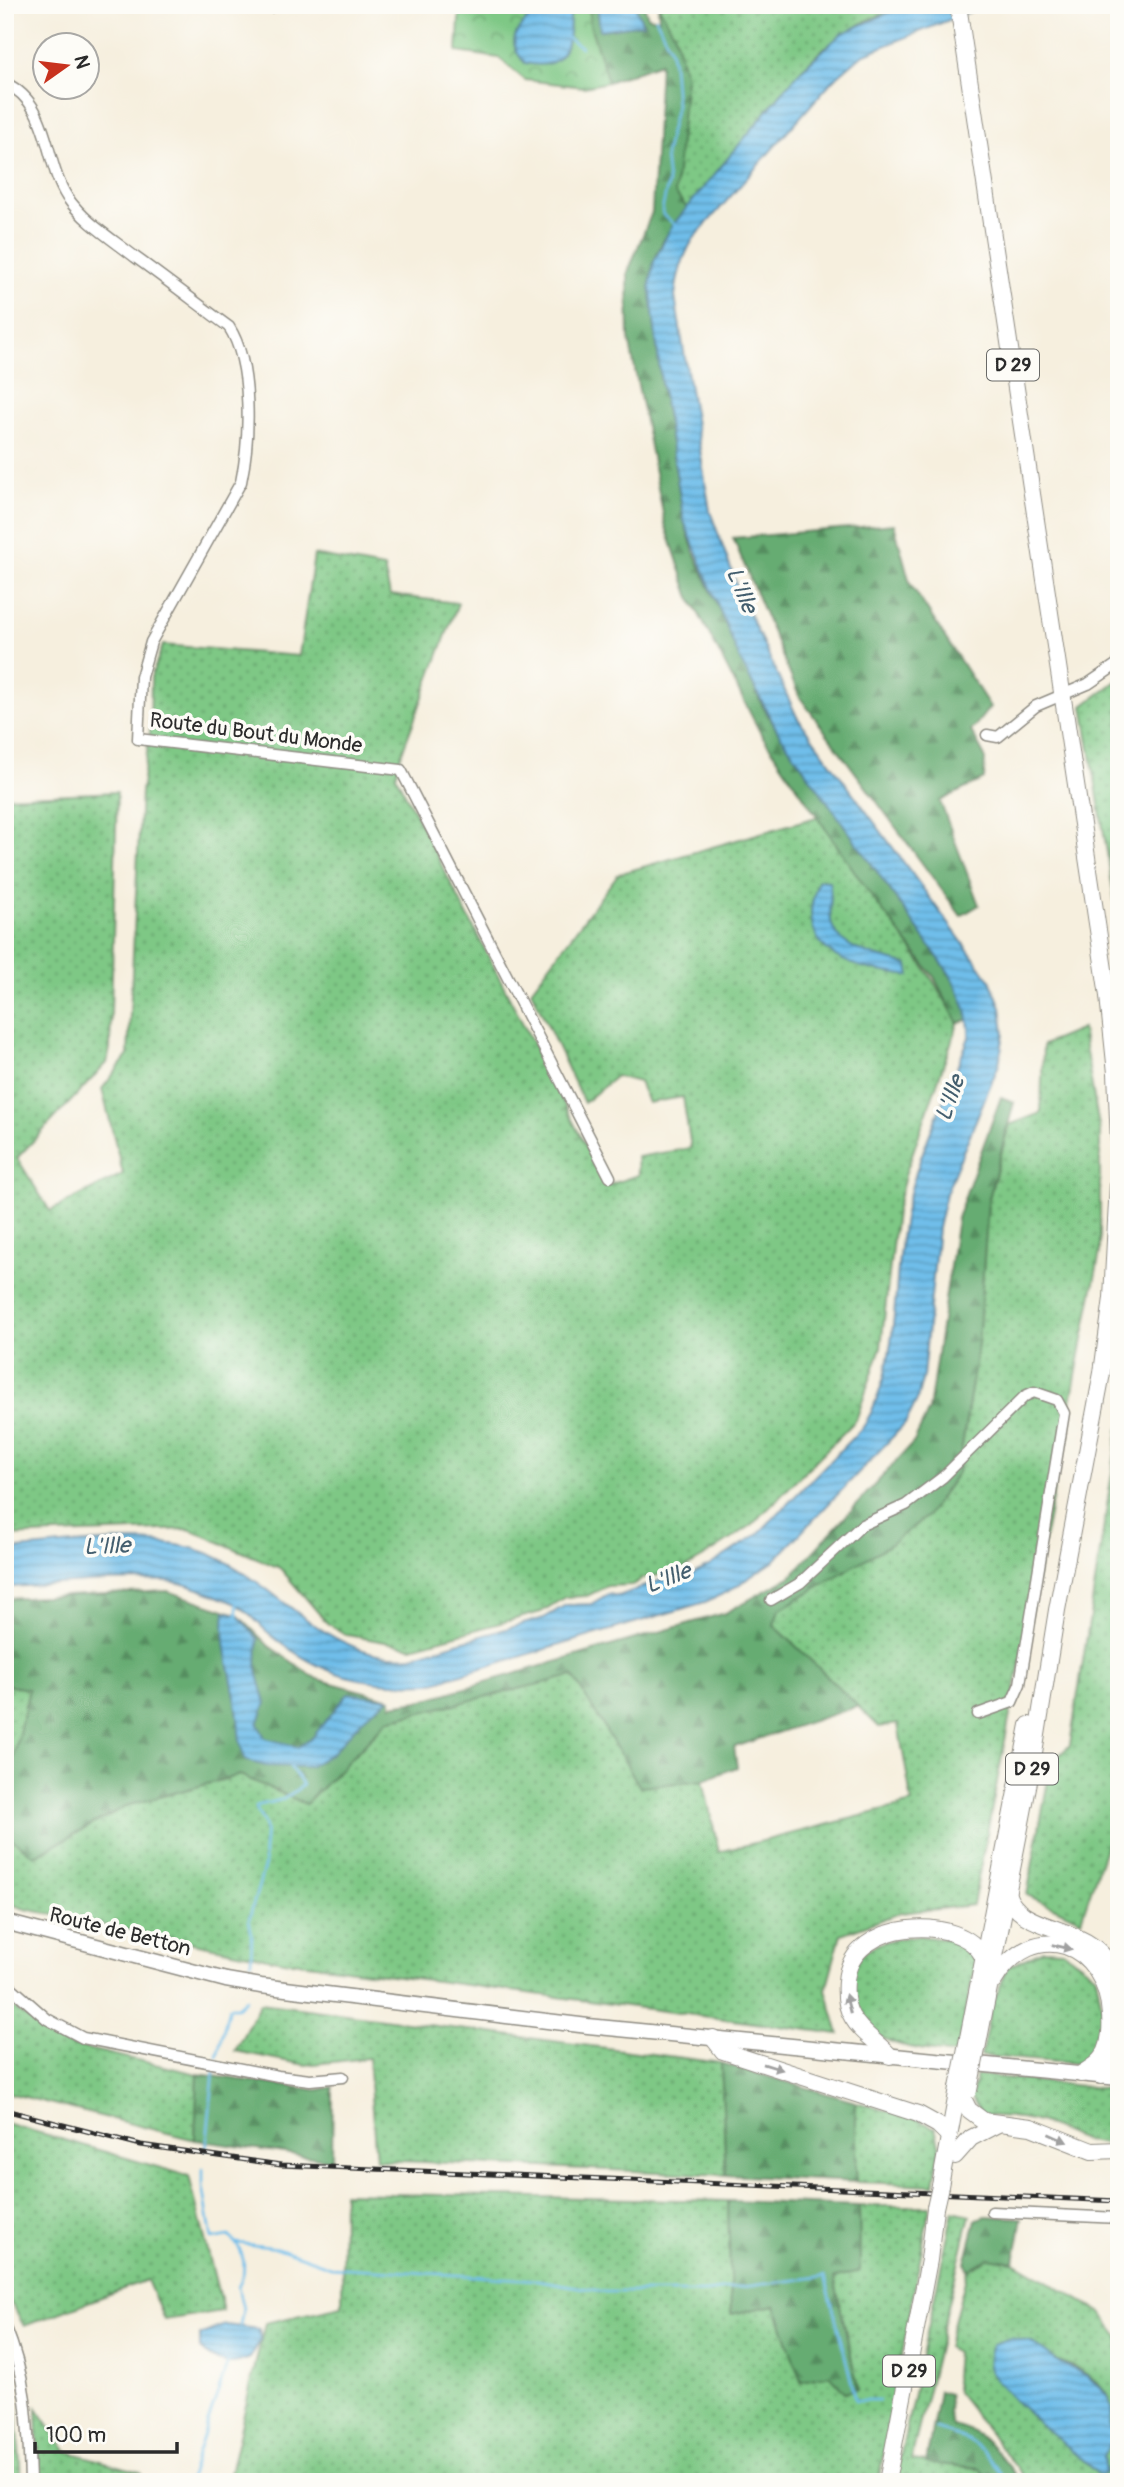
<svg xmlns="http://www.w3.org/2000/svg" width="1124" height="2487" viewBox="0 0 1124 2487" font-family="Pangolin,sans-serif">
<defs>
<pattern id="grass-dots" width="8" height="8" patternUnits="userSpaceOnUse" patternTransform="scale(1.75)"><rect width="8" height="8" fill="#7ec885"/><path d="M2 2h.1M6 6h.1" fill="none" stroke="#67a36d" stroke-width="1.8" stroke-linecap="round"/></pattern>
<pattern id="forest-firs" width="22" height="20" patternUnits="userSpaceOnUse" patternTransform="scale(1.75)"><rect width="22" height="20" fill="#66ac72"/><path d="M5 1l3.5 6h-7zM16 11l3.5 6h-7z" fill="#548c5e"/></pattern>
<pattern id="park-crowns" width="20" height="18" patternUnits="userSpaceOnUse" patternTransform="scale(1.75)"><rect width="20" height="18" fill="#7ec885"/><path d="M2 6a3 3 0 1 1 6 0M12 15a3 3 0 1 1 6 0" fill="none" stroke="#67a36d"/></pattern>
<pattern id="water-rules" width="6" height="5" patternUnits="userSpaceOnUse" patternTransform="scale(1.75)"><rect width="6" height="5" fill="#6fbeea"/><path d="M0 2.5h6" fill="none" stroke="#5b9bbe"/></pattern>
</defs>
<rect width="100%" height="100%" fill="#fdfcf7"/>
<filter id="ink" filterUnits="userSpaceOnUse"><feTurbulence type="fractalNoise" baseFrequency=".0143" numOctaves="2"/><feDisplacementMap in="SourceGraphic" scale="14" xChannelSelector="R" yChannelSelector="G"/><feConvolveMatrix kernelMatrix="1 2 1 2 8 2 1 2 1" color-interpolation-filters="sRGB"/></filter>
<filter id="wash" filterUnits="userSpaceOnUse"><feTurbulence type="fractalNoise" baseFrequency=".00686" numOctaves="4" result="noise"/><feDisplacementMap in="SourceGraphic" scale="28" xChannelSelector="R" yChannelSelector="G"/><feGaussianBlur stdDeviation="1.57" result="paint"/><feColorMatrix in="noise" values="0 0 0 0 0 0 0 0 0 0 0 0 0 0 0 0 0 1.4 0 .05"/><feComposite in="paint" operator="in"/></filter>
<g filter="url(#wash)">
<rect width="100%" height="100%" fill="#f6efde"/>
<g fill="url(#grass-dots)" stroke="#547a58" stroke-width="2">
<polygon points="658,5 906,5 866,21 824,48 800,71 687,208 675,193 674,33"/>
<path d="M314,555L384,568L390,595L458,603L400,758L396,776L606,1186L638,1175L637,1157L691,1148L683,1097L648,1103L639,1082L616,1076L584,1103L531,990L618,874L820,816C862,888 919,950 958,1023L906,1172L896,1211L881,1347L856,1420L752,1525L704,1557L679,1571L644,1578L632,1585L607,1586L587,1596L565,1597L541,1612L412,1647L347,1635L327,1623L280,1568L189,1529L5,1536V797L117,792L110,1048L107,1063L17,1158L50,1211L123,1174L102,1089L128,1055L141,791L150,733L151,677L163,645L299,656Z"/>
<polygon points="1119,679 1119,926 1083,706"/>
<polygon points="1082,1029 1100,1132 1100,1252 973,1905 900,1913 841,1934 826,1989 839,2034 277,1960 25,1909 5,1902 5,1834 35,1856 126,1806 240,1775 306,1804 388,1720 573,1675 640,1787 703,1780 719,1852 912,1803 898,1724 879,1727 774,1625 779,1610 889,1545 927,1516 958,1472 978,1344 988,1202 1009,1125 1041,1113 1043,1045"/>
<polygon points="1119,1428 1119,1838 1109,1836 1081,1920 1027,1895 1051,1763 1070,1745"/>
<polygon points="5,1685 29,1689 5,1796"/>
<path d="M919,1936L950,1940L973,1952L976,1961L957,2055C934,2050 903,2049 883,2038C855,2024 836,1972 867,1950C882,1940 901,1938 919,1936Z"/>
<polygon points="1043,1950 1063,1951 1096,1975 1105,2024 1097,2057 1083,2064 981,2056 991,2008 1008,1967"/>
<polygon points="5,2002 62,2043 198,2074 195,2140 5,2092"/>
<polygon points="260,2003 721,2063 726,2175 376,2160 368,2058 305,2065 235,2051"/>
<path d="M977,2075L1119,2090V2144C1088,2147 1067,2132 1039,2122C1021,2116 1002,2117 983,2115L971,2098Z"/>
<polygon points="856,2102 916,2119 935,2128 940,2148 934,2185 856,2182"/>
<polygon points="5,2123 189,2176 223,2311 164,2320 147,2280 24,2326 5,2293"/>
<polygon points="343,2193 728,2201 731,2314 775,2305 801,2381 831,2375 845,2392 858,2388 834,2277 860,2271 859,2206 930,2206 878,2482 228,2482 265,2323 342,2306"/>
<polygon points="953,2211 970,2215 911,2460 980,2468 989,2482 895,2482"/>
<path d="M989,2258L1014,2262L1100,2312L1119,2336V2438L1110,2425C1111,2416 1113,2407 1109,2398C1093,2363 1026,2351 993,2344L989,2357L1012,2397L1100,2476L1105,2473L1103,2456L1109,2444L1119,2443V2482H1028L957,2392L954,2377L956,2352L947,2347L968,2270Z"/>
<polygon points="5,2356 16,2394 21,2482 5,2482"/>
<polygon points="37,2408 66,2451 140,2472 144,2482 39,2482"/>
</g>
<g fill="url(#forest-firs)" stroke="#486c4e" stroke-width="2">
<polygon points="589,5 597,5 601,30 643,24 635,5 644,5 648,17 659,19 658,5 674,33 686,77 675,193 687,208 663,241 654,261 650,285 661,382 684,521 695,555 762,705 778,732 949,973 964,1000 970,1019 958,1023 934,977 874,900 761,734 689,595 665,524 629,339 628,272 652,212 660,63 608,82 590,25"/>
<polygon points="894,524 910,583 990,707 971,731 985,757 984,779 940,801 979,905 961,916 799,696 733,538"/>
<polygon points="1001,1097 1014,1102 988,1202 978,1344 958,1472 927,1516 889,1545 779,1610 774,1625 858,1706 734,1747 737,1767 703,1780 640,1787 573,1676 388,1720 306,1804 240,1775 126,1806 35,1856 5,1834 5,1796 29,1689 5,1685 5,1599 168,1591 237,1614 269,1646 317,1679 391,1699 391,1705 420,1701 725,1613 790,1577 914,1442 929,1410 957,1218"/>
<polygon points="721,2063 856,2102 856,2182 726,2175"/>
<polygon points="198,2074 317,2090 333,2087 332,2160 195,2140"/>
<polygon points="728,2201 859,2206 860,2271 834,2278 858,2389 845,2392 830,2375 801,2381 775,2305 731,2314"/>
<polygon points="986,2216 1022,2218 1014,2262 989,2258 968,2270 965,2263 976,2219"/>
<path d="M939,2391L949,2394L948,2413L952,2425C988,2432 999,2455 1021,2482H991L980,2468L926,2463Z"/>
</g>
<polygon fill="url(#park-crowns)" stroke="#547a58" stroke-width="2" points="460,5 589,5 590,25 608,82 584,87 525,80 499,58 457,52"/>
<g fill="url(#water-rules)" stroke="#4d748a" stroke-width="2">
<path d="M538,5H570C571,39 569,73 525,63C500,35 524,29 538,5Z"/>
<polygon points="597,5 635,5 643,24 600,30"/>
<path d="M906,5H986L862,55L832,81L694,238C682,257 677,275 675,297L710,511L740,594L797,717L990,980L1001,1007L1004,1033L999,1064L946,1193L938,1228L923,1376L917,1400L905,1424L773,1562L727,1592L705,1602L431,1683C365,1686 325,1678 272,1636C257,1624 247,1607 227,1600C209,1593 185,1582 166,1581C113,1578 58,1585 5,1587V1550C68,1546 154,1530 212,1555C280,1585 331,1664 412,1656L544,1618L566,1605L591,1604L608,1594L619,1596L661,1580L682,1579L709,1566L758,1534L864,1426C902,1361 891,1284 905,1213C918,1152 947,1095 969,1037C970,1011 961,995 949,973L778,732L740,660L684,521L661,382L650,285L654,261L671,227L800,71L841,34Z"/>
<path d="M818,880L829,881C833,896 828,912 832,925C841,952 885,958 908,965L910,976C870,970 811,964 811,912C811,902 816,890 818,880Z"/>
<path d="M225,1611L237,1614L258,1639L257,1671L266,1703L258,1724L265,1738L298,1747L312,1738L348,1693L389,1699L366,1716L332,1753L309,1767L266,1766L246,1761C237,1743 240,1723 236,1703C231,1672 221,1642 225,1611Z"/>
<path d="M225,2325L259,2329L260,2341L250,2358C230,2367 216,2364 200,2349V2335Z"/>
<path d="M1010,2338L1031,2342L1060,2363L1086,2375L1103,2390L1108,2397L1112,2411L1110,2425L1119,2443L1110,2444L1103,2456L1105,2473L1100,2476C1079,2455 998,2393 990,2370C987,2362 989,2352 993,2344Z"/>
</g>
<g fill="none" stroke-linecap="round" stroke-linejoin="round">
<g stroke="#6fbeea" stroke-width="2.5">
<polyline points="525,5 535,16"/>
<polyline points="656,18 670,48 673,64 676,105 665,155 668,183 662,210 663,215 674,224"/>
<polyline points="568,38 581,47"/>
<polyline points="237,1618 237,1603"/>
<path d="M251,1962L252,1935L249,1919L265,1864C261,1852 267,1841 265,1828C264,1820 257,1815 256,1806L284,1799L303,1785L290,1767"/>
<polyline points="217,2057 229,2007 237,2007 246,1999"/>
<polyline points="206,2150 214,2071"/>
<path d="M203,2169V2186L212,2239L229,2236C245,2250 248,2270 238,2287L243,2309L240,2326"/>
<polyline points="237,2243 278,2248 331,2267 538,2280 606,2292 705,2292 825,2276 856,2400 879,2400"/>
<path d="M935,2429C977,2440 982,2446 1007,2482"/>
<polyline points="188,2482 228,2362"/>
</g>
</g>
</g>
<g filter="url(#ink)">
<g fill="none" stroke-linecap="round" stroke-linejoin="round">
<defs>
<g id="street">
<polyline points="266,5 271,7"/>
<path d="M5,83C51,104 43,159 67,197C84,222 112,239 135,257C167,280 198,304 229,327C253,364 250,440 241,482L151,642L141,677L138,739L401,770L610,1177"/>
<polyline points="987,735 998,737 1036,706 1088,684 1119,663"/>
<polyline points="771,1600 800,1583 862,1525 906,1505 943,1477 1025,1396 1034,1392 1057,1400 1064,1413 1020,1684 1012,1702 978,1714"/>
<polyline points="5,1982 47,2019 83,2038 278,2076 310,2080 343,2077"/>
<polyline points="992,2212 1119,2218"/>
<path d="M5,2325C28,2382 28,2422 30,2482"/>
</g>
<polyline id="secondary" points="5,1922 226,1980 261,1986 588,2026 1119,2078"/>
<g id="primary">
<polyline points="958,5 1108,996 1116,1073 1119,1143"/>
<path d="M1007,1893C1022,1940 1098,1916 1119,1984"/>
<path d="M994,1981C1034,1915 1106,1943 1110,2015C1111,2028 1110,2046 1102,2057C1097,2065 1088,2069 1081,2074"/>
<polyline points="713,2038 723,2051 918,2114 938,2125 949,2136"/>
<polyline points="968,2038 1029,1725"/>
<polyline points="979,2039 1032,1766 1057,1610 1102,1373 1112,1298 1119,1164"/>
<path d="M890,2056C878,2042 861,2033 852,2017C845,2006 845,1993 846,1981C851,1917 963,1914 983,1957"/>
<polyline points="1101,2076 1119,2050"/>
<polyline points="958,2088 969,2110 984,2121 1031,2127 1092,2151 1119,2150"/>
<polyline points="955,2156 971,2138 998,2124"/>
<polyline points="940,2186 958,2088"/>
<polyline points="887,2482 929,2260 935,2208"/>
</g>
</defs>
<use href="#street" stroke="#908d84" stroke-width="13"/>
<use href="#secondary" stroke="#908d84" stroke-width="17"/>
<use href="#primary" stroke="#908d84" stroke-width="18"/>
<use href="#street" stroke="#fff" stroke-width="10"/>
<use href="#secondary" stroke="#fff" stroke-width="14"/>
<use href="#primary" stroke="#fff" stroke-width="16"/>
<defs>
<polyline id="rail" points="5,2110 141,2145 281,2165 1119,2201"/>
</defs>
<use href="#rail" stroke="#2b2b2b" stroke-width="5"/>
<use href="#rail" stroke="#fdfcf7" stroke-width="2.5" stroke-dasharray="8" stroke-linecap="butt"/>
<defs>
<g id="primary-bridge">
<polyline points="958,2088 968,2038"/>
<polyline points="969,2090 979,2039"/>
<polyline points="935,2208 940,2186"/>
</g>
</defs>
<use href="#primary-bridge" stroke="#908d84" stroke-width="18" stroke-linecap="butt"/>
<use href="#primary-bridge" stroke="#fff" stroke-width="16"/>
</g>
<defs><path id="oneway-solid" d="M-6-.8H1V-3.2L6.5 0L1 3.2V.8H-6Z" transform="scale(1.75)"/></defs>
<g fill="#a0a0a0">
<use href="#oneway-solid" transform="translate(1062 1947) rotate(13)"/>
<use href="#oneway-solid" transform="translate(848 2004) rotate(-104)"/>
<use href="#oneway-solid" transform="translate(773 2067) rotate(17)"/>
<use href="#oneway-solid" transform="translate(1058 2138) rotate(24)"/>
</g>
</g>
<g text-anchor="middle" dominant-baseline="central" stroke-width="7" stroke-linejoin="round" paint-order="stroke">
<g fill="#fdfcf7" stroke="#6a6a68" stroke-width="2">
<rect x="987" y="349.5" width="52" height="31" rx="5"/>
<rect x="1006" y="1753.5" width="52" height="31" rx="5"/>
<rect x="883" y="2355.5" width="52" height="31" rx="5"/>
</g>
<g font-size="19" font-weight="bold" fill="#2b2b2b">
<text x="1013" y="365">D 29</text>
<text x="1032" y="1769">D 29</text>
<text x="909" y="2371">D 29</text>
</g>
<g font-size="21" fill="#2b2b2b" stroke="#fdfcf7">
<text transform="translate(256 733) rotate(7)">Route du Bout du Monde</text>
<text transform="translate(120 1932) rotate(14)">Route de Betton</text>
</g>
<g font-size="23" font-style="italic" fill="#435e6e" stroke="#fdfcf7">
<text transform="translate(742 590) rotate(68)">L'Ille</text>
<text transform="translate(950 1098) rotate(-70)">L'Ille</text>
<text transform="translate(107 1546) rotate(-2)">L'Ille</text>
<text transform="translate(668 1578) rotate(-21)">L'Ille</text>
</g>
</g>
<rect width="1124" height="2487" fill="none" stroke="#fdfcf7" stroke-width="28"/>
<g transform="translate(66 66) rotate(76)"><circle r="33" fill="#fdfcf7" stroke="#a9a8a5" stroke-width="2"/>
<path d="M0-5L12 26L0 18L-12 26Z" fill="#c8321e"/>
<text y="-10" font-size="19" font-weight="bold" text-anchor="middle" fill="#2b2b2b">N</text>
</g>
<path d="M35 2442v10h142v-10" fill="none" stroke="#2b2b2b" stroke-width="3.5"/>
<text x="46" y="2442" font-size="21" fill="#2b2b2b" stroke="#fdfcf7" stroke-width="5" paint-order="stroke">100 m</text>
</svg>
